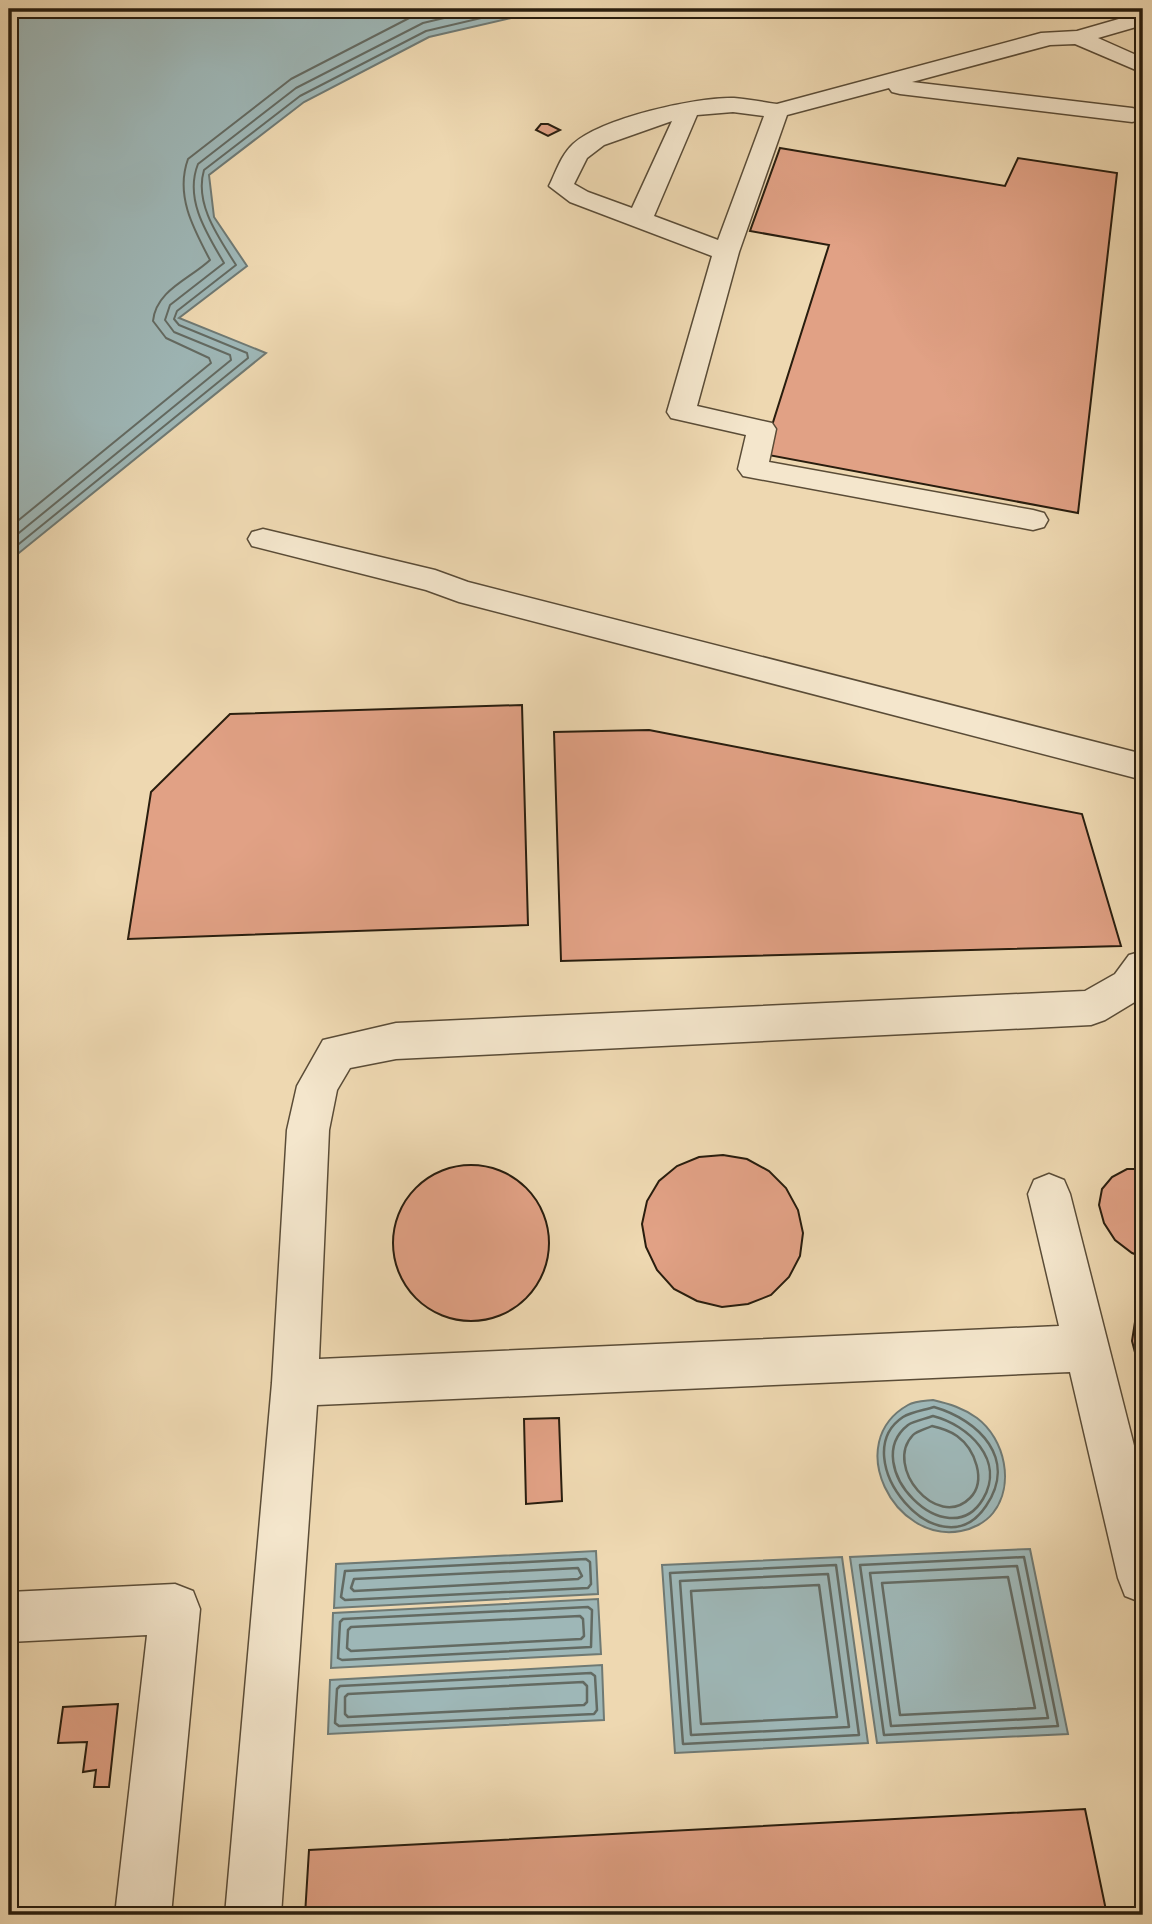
<svg xmlns="http://www.w3.org/2000/svg" width="1152" height="1924" viewBox="0 0 1152 1924" font-family="'Sorts Mill Goudy',serif">
<rect width="100%" height="100%" fill="#eed8b1"/>
<filter id="stains"><feTurbulence type="fractalNoise" baseFrequency=".00286" numOctaves="4"/><feColorMatrix values="0 0 0 0 .2 0 0 0 0 .09 0 0 0 0 .02 0 0 0 .5 -.17"/></filter>
<radialGradient id="worn" r=".72"><stop offset=".6" stop-color="#630" stop-opacity="0"/><stop offset="1" stop-color="#630" stop-opacity=".3"/></radialGradient>
<g fill="#9eb7b7" stroke="#6f7973" stroke-width="2">
<polygon points="9,9 550,9 429,37 304,102 209,175 214,217 247,266 179,318 266,353 9,561"/>
<path d="M933,1400C950,1404 963,1408 977,1418C1005,1439 1015,1485 993,1513C985,1523 972,1529 961,1531C894,1544 842,1442 908,1405C915,1401 925,1401 933,1400Z"/>
<polygon points="1030,1549 1068,1734 877,1743 850,1557"/>
<polygon points="596,1551 598,1594 334,1608 336,1564"/>
<polygon points="842,1557 868,1743 675,1753 662,1565"/>
<polygon points="598,1599 601,1654 331,1668 333,1613"/>
<polygon points="602,1665 604,1720 328,1734 330,1680"/>
</g>
<g fill="none" stroke-linecap="round" stroke-linejoin="round">
<g stroke="#636a62" stroke-width="2">
<path d="M9,528L211,363L209,358L166,338L153,321C156,290 190,279 210,260C193,228 175,195 188,159L291,79L417,14L437,9"/>
<path d="M9,541L231,360L230,355L174,332L165,320L170,305L224,263C207,234 184,199 198,164L296,88L423,23L482,9"/>
<path d="M9,552L248,358L247,353L179,325L174,319L177,311L236,265C219,238 194,204 204,170L300,96L426,31L520,9"/>
</g>
<g stroke="#636a62" stroke-width="2.5">
<path d="M934,1407C979,1420 1018,1459 986,1506C940,1575 843,1457 903,1417C911,1412 925,1410 934,1407Z"/>
<path d="M933,1416C968,1425 1006,1460 983,1499C948,1558 857,1465 908,1425C914,1421 925,1419 933,1416Z"/>
<path d="M932,1426C941,1428 950,1431 957,1436C975,1449 987,1481 970,1498C937,1531 883,1466 913,1435C917,1431 926,1429 932,1426Z"/>
<polygon points="1024,1557 1058,1726 884,1735 860,1565"/>
<polygon points="586,1559 590,1562 591,1584 588,1588 345,1600 341,1597 345,1571"/>
<polygon points="836,1565 859,1735 683,1744 670,1573"/>
<polygon points="1017,1566 1048,1718 891,1726 870,1573"/>
<polygon points="578,1568 582,1576 578,1579 354,1591 351,1588 354,1579"/>
<polygon points="828,1574 849,1727 691,1735 680,1581"/>
<polygon points="1008,1577 1035,1708 900,1715 882,1583"/>
<polygon points="819,1585 837,1717 701,1724 691,1591"/>
<polygon points="588,1607 592,1610 591,1647 342,1660 338,1658 340,1622 343,1619"/>
<polygon points="580,1616 583,1619 584,1636 581,1639 351,1651 347,1648 348,1630 351,1627"/>
<polygon points="591,1673 595,1676 597,1710 594,1714 339,1726 335,1723 337,1689 340,1686"/>
<polygon points="583,1682 587,1686 587,1702 584,1705 348,1717 345,1714 345,1697 348,1694"/>
</g>
</g>
<g fill="#e1a185" stroke="#281d0e" stroke-width="2">
<polygon points="541,124 548,124 560,130 548,136 536,130"/>
<polygon points="780,148 1005,186 1018,158 1117,173 1078,513 763,454 829,245 750,231"/>
<polygon points="522,705 528,925 128,939 151,792 230,714"/>
<polygon points="649,730 1082,814 1121,946 561,961 554,732"/>
<polygon points="723,1155 747,1159 769,1171 786,1188 798,1210 803,1233 800,1256 789,1277 771,1295 748,1304 722,1307 697,1301 674,1289 657,1270 646,1247 642,1224 647,1201 659,1181 677,1166 699,1157"/>
<circle cx="471" cy="1243" r="78"/>
<polygon points="1127,1169 1143,1169 1143,1257 1132,1253 1115,1240 1104,1223 1099,1205 1102,1189 1112,1177"/>
<polygon points="1143,1311 1143,1369 1137,1360 1132,1341 1135,1322"/>
<polygon points="559,1418 562,1501 526,1504 524,1419"/>
<polygon points="118,1704 109,1787 94,1787 96,1770 83,1772 87,1742 58,1743 63,1707"/>
<polygon points="1085,1809 1107,1915 305,1915 309,1850"/>
</g>
<g fill="none" stroke-linecap="round" stroke-linejoin="round">
<defs>
<g id="minor">
<path d="M1143,12V25L1098,38L1143,58V73L1075,44L1050,45L912,82L1132,108L1140,110L1143,114L1140,120L1132,122L900,94L892,92L889,88L787,115L739,252L697,406L772,423L776,429L769,462L1033,510L1044,513L1048,520L1044,527L1033,530L743,476L738,469L746,435L671,418L667,412L712,256L570,202L549,186C556,172 561,155 573,144C602,118 695,97 734,98C748,99 762,102 777,104L1041,33L1077,31ZM733,112L764,116L718,240L654,216L697,115ZM672,121L632,208L588,192L574,184L587,158L604,145Z"/>
<polygon points="263,529 435,570 468,582 1143,754 1143,780 459,602 426,590 252,546 248,539 252,532"/>
<polygon points="1143,951 1143,997 1105,1020 1091,1025 396,1059 350,1068 337,1090 329,1130 319,1359 1059,1326 1028,1194 1034,1180 1049,1174 1064,1180 1070,1194 1143,1481 1143,1603 1125,1596 1118,1578 1070,1372 317,1405 281,1915 225,1915 272,1383 287,1130 297,1086 323,1040 396,1023 1085,991 1115,974 1129,955"/>
<polygon points="175,1584 193,1591 200,1609 171,1915 115,1915 147,1635 9,1642 9,1592"/>
</g>
</defs>
<use href="#minor" stroke="#5a4c37" stroke-width="3"/>
<use href="#minor" fill="#f4e6cc" fill-rule="evenodd"/>
</g>
<rect width="1152" height="1924" fill="none" stroke="#eed8b1" stroke-width="35"/>
<rect x="10" y="10" width="1131" height="1903" fill="none" stroke="#281d0e" stroke-width="3.5"/>
<rect x="18" y="18" width="1117" height="1889" fill="none" stroke="#281d0e" stroke-width="2"/>
<rect width="100%" height="100%" filter="url(#stains)"/>
<rect width="100%" height="100%" fill="url(#worn)"/>
</svg>
